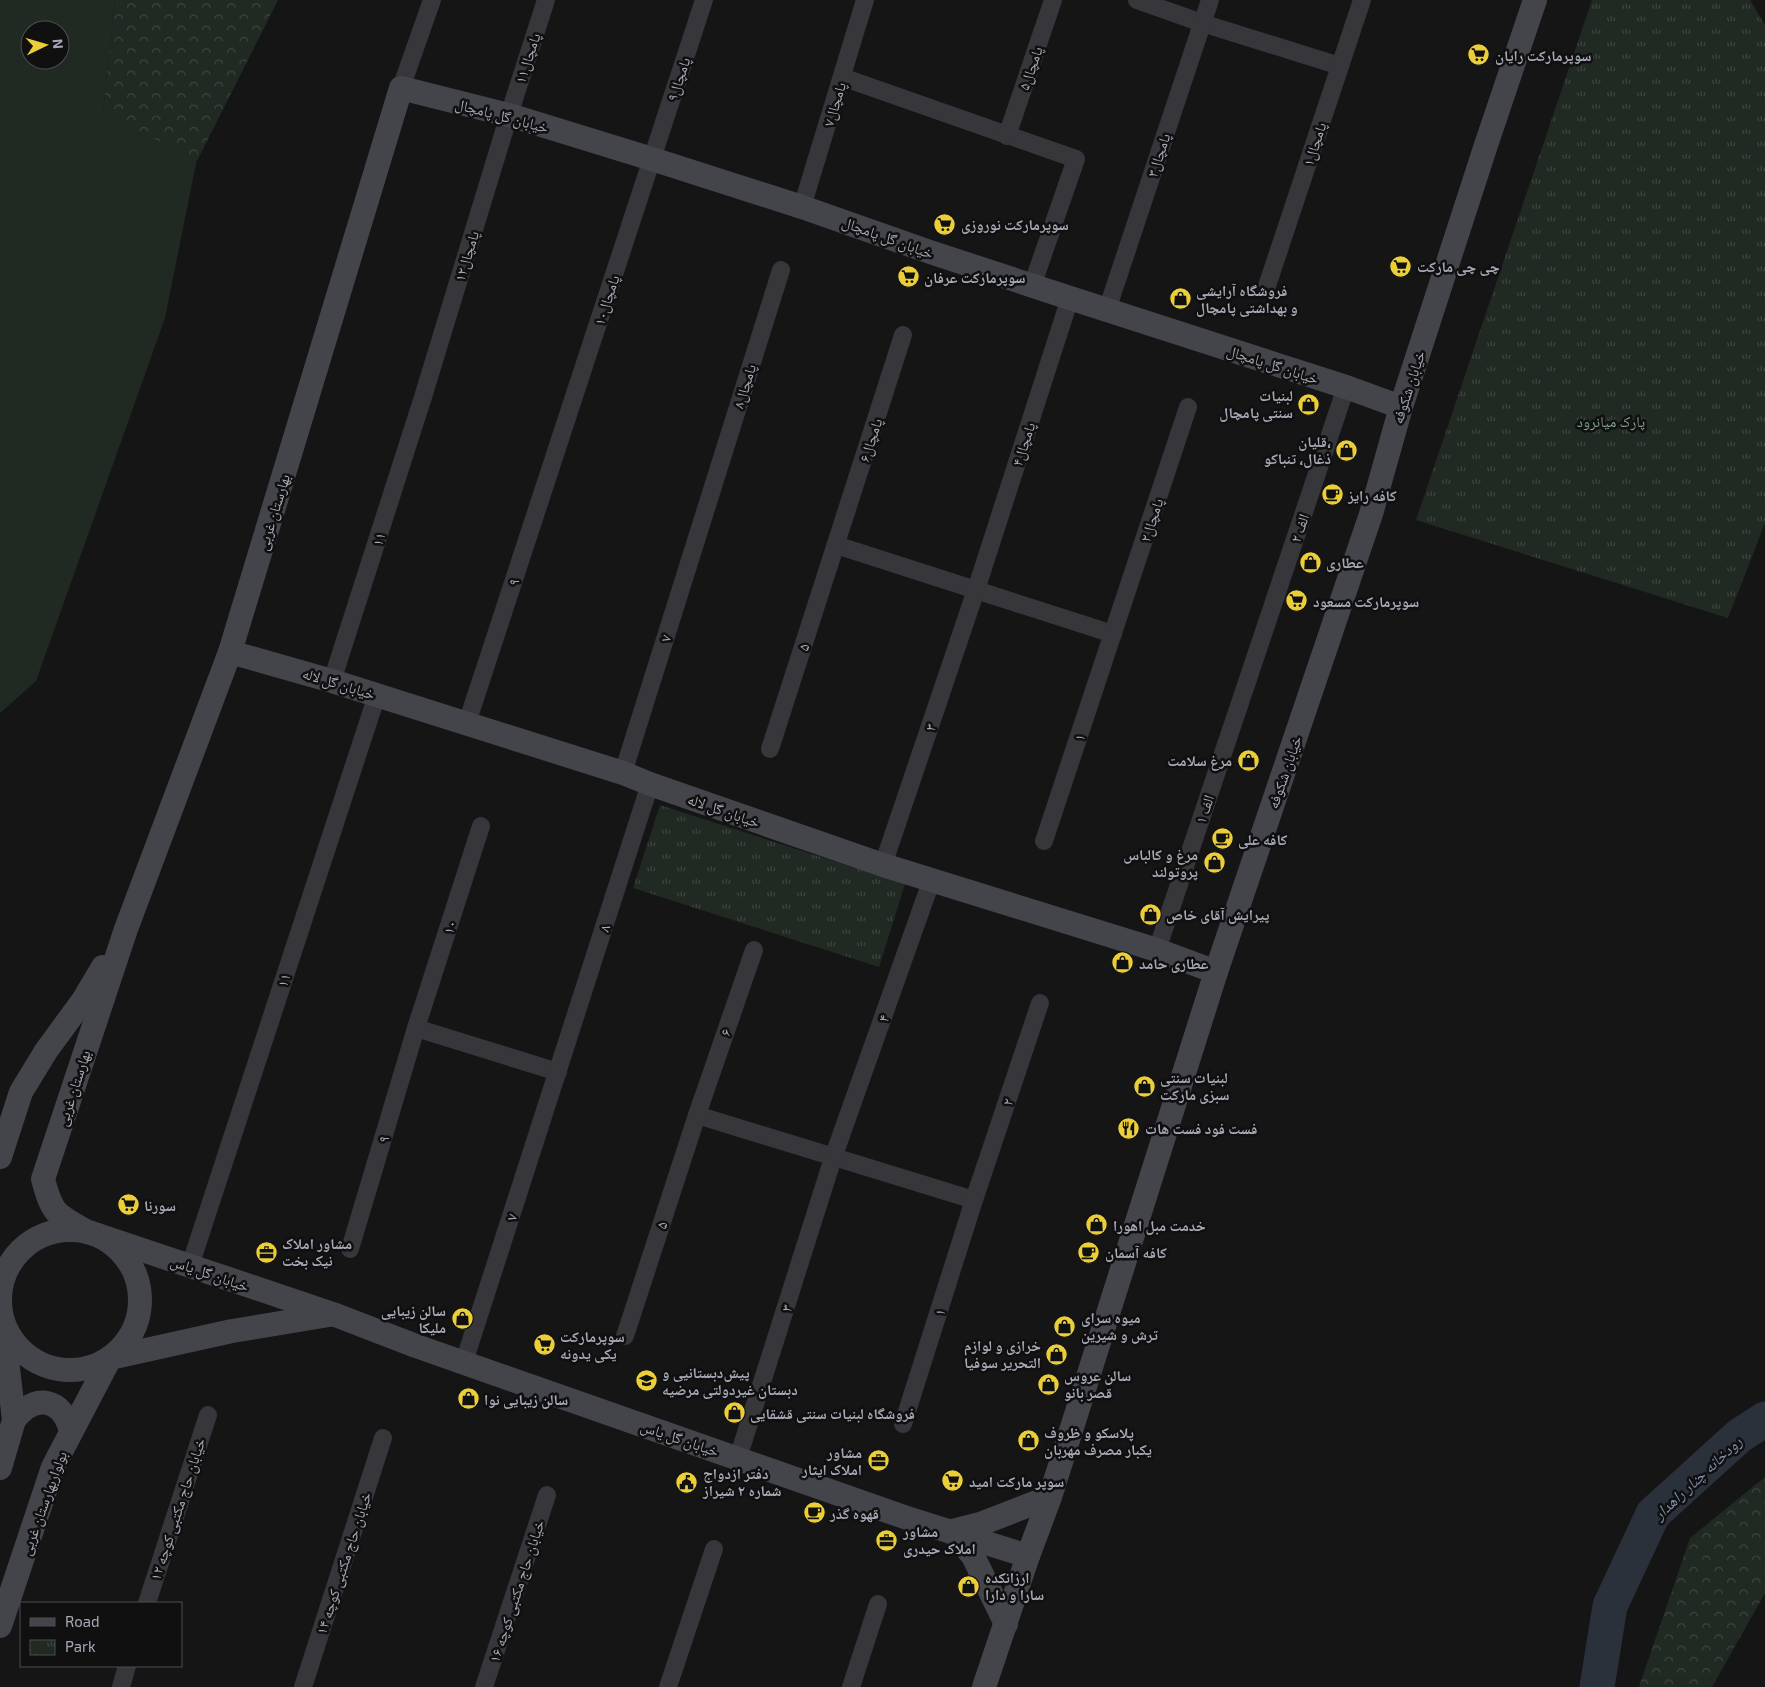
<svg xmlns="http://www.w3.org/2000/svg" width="1765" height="1687" viewBox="0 0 1765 1687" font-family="'Exo 2','Noto Naskh Arabic',sans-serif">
<defs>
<pattern id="forest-crowns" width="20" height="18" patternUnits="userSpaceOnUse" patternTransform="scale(1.25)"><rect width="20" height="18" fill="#212923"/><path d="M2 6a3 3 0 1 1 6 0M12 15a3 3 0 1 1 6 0" fill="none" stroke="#3e4541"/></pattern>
<pattern id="park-tufts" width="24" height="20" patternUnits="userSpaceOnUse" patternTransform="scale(1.25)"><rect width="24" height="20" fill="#212923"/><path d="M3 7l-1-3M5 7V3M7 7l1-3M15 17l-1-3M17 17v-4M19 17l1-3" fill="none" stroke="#3e4541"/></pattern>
</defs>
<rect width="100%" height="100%" fill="#151516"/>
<path fill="#212923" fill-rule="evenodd" d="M0,0H115L103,112L197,159L165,318L36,681L0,713ZM30,30H60V60H30Z"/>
<g fill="url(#forest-crowns)">
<polygon points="115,0 278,0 197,161 103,112"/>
<polygon points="1765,1477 1765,1593 1712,1687 1639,1687 1690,1538"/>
</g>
<g fill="url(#park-tufts)">
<polygon points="1592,0 1750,0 1765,25 1765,523 1728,618 1416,520"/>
<polygon points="660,805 905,884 879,967 633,888"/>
</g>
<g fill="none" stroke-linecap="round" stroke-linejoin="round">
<polyline stroke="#2b313a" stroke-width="35" points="1597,1687 1610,1606 1653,1514 1739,1436 1765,1419"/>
<g stroke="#36363b" stroke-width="18">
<polyline points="1137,0 1202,23 1340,66"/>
<polyline points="842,77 1076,159 1032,286"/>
<polyline points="401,88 432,0"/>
<polyline points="1007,136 1053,0"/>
<polyline points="802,207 865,0"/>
<polyline points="1266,289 1362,0"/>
<polyline points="1107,310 1210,0"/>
<polyline points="836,545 1113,634"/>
<polyline points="332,681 423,397 509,115 546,0"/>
<polyline points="467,723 704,0"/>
<polyline points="770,749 903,335"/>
<polyline points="623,773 781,270"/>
<polyline points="1044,841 1188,407"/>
<polyline points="883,865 976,590 1070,298"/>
<polyline points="1157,950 1346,387"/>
<polyline points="416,1028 558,1072"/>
<polyline points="697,1115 974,1200"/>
<polyline points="350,1249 416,1028 481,826"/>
<polyline points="190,1266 377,695"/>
<polyline points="625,1336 697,1115 754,950"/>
<polyline points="464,1362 650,784"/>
<polyline points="903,1424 974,1200 1040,1003"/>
<polyline points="738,1458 833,1158 932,879"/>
<polyline points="147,1603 208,1415"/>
<polyline points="121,1687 127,1666"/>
<polyline points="303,1687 383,1438"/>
<polyline points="484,1687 547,1495"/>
<polyline points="668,1687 714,1549"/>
<polyline points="851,1687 878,1604"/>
</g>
<g stroke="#44444b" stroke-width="24">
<polyline points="230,652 332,681 623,773 650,784 883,865 1157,950 1216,972"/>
<polyline points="0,1157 21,1092 46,1051 84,999 103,967"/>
<circle cx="70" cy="1300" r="70"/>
<path d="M14,1420C35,1393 62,1398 71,1431"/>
<polyline points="0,1468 14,1420 3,1325"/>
<path d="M1028,1556L910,1519L416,1346L333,1314L86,1231C55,1214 52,1213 43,1179L126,929L230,652L401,88L509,115L652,159L802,207L930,252L1070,298L1346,387L1401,407"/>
<polyline points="1006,1624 973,1556 952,1531 983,1523 1050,1497"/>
<polyline points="0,1626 53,1467 110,1358 232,1331 329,1315"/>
<polyline points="984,1687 1028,1556 1050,1497 1216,972 1371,514 1401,407 1486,145 1535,0"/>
</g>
</g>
<defs>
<symbol id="supermarket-disc" viewBox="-11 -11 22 22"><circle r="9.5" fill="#eccf37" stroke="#101011"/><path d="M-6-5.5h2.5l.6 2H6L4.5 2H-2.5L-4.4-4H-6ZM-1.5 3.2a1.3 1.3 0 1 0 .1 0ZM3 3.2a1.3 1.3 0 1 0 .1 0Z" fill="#111"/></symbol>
<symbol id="shop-disc" viewBox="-11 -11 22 22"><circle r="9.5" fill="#eccf37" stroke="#101011"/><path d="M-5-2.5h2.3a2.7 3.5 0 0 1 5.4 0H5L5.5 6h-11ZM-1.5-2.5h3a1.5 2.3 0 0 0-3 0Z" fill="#111"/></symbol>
<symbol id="cafe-disc" viewBox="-11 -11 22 22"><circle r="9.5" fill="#eccf37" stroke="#101011"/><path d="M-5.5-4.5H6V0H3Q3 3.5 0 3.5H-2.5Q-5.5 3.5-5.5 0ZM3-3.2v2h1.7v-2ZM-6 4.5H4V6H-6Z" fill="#111"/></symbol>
<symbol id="restaurant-disc" viewBox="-11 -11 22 22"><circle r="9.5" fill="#eccf37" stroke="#101011"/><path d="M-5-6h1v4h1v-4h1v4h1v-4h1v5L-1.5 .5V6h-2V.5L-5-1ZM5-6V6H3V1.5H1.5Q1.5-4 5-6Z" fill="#111"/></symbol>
<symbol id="office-disc" viewBox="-11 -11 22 22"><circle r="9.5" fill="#eccf37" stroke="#101011"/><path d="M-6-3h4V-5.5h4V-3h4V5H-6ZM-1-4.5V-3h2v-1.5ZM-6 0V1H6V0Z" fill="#111"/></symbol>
<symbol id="school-disc" viewBox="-11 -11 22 22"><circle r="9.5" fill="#eccf37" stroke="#101011"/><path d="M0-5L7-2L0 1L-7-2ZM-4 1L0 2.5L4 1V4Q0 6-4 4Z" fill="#111"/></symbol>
<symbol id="civic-disc" viewBox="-11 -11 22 22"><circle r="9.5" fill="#eccf37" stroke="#101011"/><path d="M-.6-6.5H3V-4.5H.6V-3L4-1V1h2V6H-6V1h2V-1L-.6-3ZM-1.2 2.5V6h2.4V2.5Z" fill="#111"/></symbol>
</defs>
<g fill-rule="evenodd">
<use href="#supermarket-disc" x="1466" y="42" width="25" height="25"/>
<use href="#supermarket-disc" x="932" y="212" width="25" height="25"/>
<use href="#supermarket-disc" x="1388" y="254" width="25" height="25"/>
<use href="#supermarket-disc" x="896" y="264" width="25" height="25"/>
<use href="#shop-disc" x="1168" y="286" width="25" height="25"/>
<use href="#shop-disc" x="1296" y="392" width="25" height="25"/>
<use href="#shop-disc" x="1334" y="438" width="25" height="25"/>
<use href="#cafe-disc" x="1320" y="482" width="25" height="25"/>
<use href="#shop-disc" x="1298" y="550" width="25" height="25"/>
<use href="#supermarket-disc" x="1284" y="588" width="25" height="25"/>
<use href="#shop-disc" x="1236" y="748" width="25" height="25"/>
<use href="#cafe-disc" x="1210" y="826" width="25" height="25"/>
<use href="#shop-disc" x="1202" y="850" width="25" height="25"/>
<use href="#shop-disc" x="1138" y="902" width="25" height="25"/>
<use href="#shop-disc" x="1110" y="950" width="25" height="25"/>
<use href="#shop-disc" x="1132" y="1074" width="25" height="25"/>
<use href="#restaurant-disc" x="1116" y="1116" width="25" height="25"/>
<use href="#supermarket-disc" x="116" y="1192" width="25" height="25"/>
<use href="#shop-disc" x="1084" y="1212" width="25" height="25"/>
<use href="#office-disc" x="254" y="1240" width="25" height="25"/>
<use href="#cafe-disc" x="1076" y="1240" width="25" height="25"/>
<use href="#shop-disc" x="450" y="1306" width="25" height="25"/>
<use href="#shop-disc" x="1052" y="1314" width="25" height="25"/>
<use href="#supermarket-disc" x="532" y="1332" width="25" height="25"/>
<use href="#shop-disc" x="1044" y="1342" width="25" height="25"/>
<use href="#school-disc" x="634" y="1368" width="25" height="25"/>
<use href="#shop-disc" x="1036" y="1372" width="25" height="25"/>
<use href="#shop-disc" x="456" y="1386" width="25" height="25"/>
<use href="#shop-disc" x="722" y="1400" width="25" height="25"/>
<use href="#shop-disc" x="1016" y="1428" width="25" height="25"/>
<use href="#office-disc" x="866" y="1448" width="25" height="25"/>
<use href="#supermarket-disc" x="940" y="1468" width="25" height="25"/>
<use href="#civic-disc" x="674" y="1470" width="25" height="25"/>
<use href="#cafe-disc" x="802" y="1500" width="25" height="25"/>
<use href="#office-disc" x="874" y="1528" width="25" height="25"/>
<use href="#shop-disc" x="956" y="1574" width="25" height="25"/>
</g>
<g text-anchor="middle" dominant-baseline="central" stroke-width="5" stroke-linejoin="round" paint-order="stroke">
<g font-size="15" font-weight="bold" fill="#a7a9b6" stroke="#101011" text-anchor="start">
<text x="1495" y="55">سوپرمارکت رایان</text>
<text x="961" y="224">سوپرمارکت نوروزی</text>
<text x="1417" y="266">چی چی مارکت</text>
<text x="924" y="277">سوپرمارکت عرفان</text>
<text x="1196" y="290">فروشگاه آرایشی<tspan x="1196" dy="17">و بهداشتی پامچال</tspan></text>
<text x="1293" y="395" text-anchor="end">لبنیات<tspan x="1293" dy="17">سنتی پامچال</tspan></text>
<text x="1331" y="441" text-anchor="end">قلیان،<tspan x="1331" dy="17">ذغال، تنباکو</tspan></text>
<text x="1348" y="495">کافه رایز</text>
<text x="1326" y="562">عطاری</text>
<text x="1313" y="601">سوپرمارکت مسعود</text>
<text x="1232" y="760" text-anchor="end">مرغ سلامت</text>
<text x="1238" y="839">کافه علی</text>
<text x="1198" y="854" text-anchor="end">مرغ و کالباس<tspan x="1198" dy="17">پروتولند</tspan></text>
<text x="1166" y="914">پیرایش آقای خاص</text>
<text x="1139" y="963">عطاری حامد</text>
<text x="1160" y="1077">لبنیات سنتی<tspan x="1160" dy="17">سبزی مارکت</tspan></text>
<text x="1145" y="1128">فست فود فست هات</text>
<text x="144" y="1205">سورنا</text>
<text x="1113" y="1225">خدمت مبل اهورا</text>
<text x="282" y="1243">مشاور املاک<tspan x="282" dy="17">نیک بخت</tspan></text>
<text x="1105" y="1252">کافه آسمان</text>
<text x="446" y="1310" text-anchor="end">سالن زیبایی<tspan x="446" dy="17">ملیکا</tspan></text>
<text x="1081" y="1317">میوه سرای<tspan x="1081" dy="17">ترش و شیرین</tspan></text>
<text x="560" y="1336">سوپرمارکت<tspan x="560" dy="17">یکی یدونه</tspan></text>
<text x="1041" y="1345" text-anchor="end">خرازی و لوازم<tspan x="1041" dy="17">التحریر سوفیا</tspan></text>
<text x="662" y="1372">پیش‌دبستانیی و<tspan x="662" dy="17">دبستان غیردولتی مرضیه</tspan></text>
<text x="1064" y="1375">سالن عروس<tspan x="1064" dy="17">قصر بانو</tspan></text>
<text x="484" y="1399">سالن زیبایی نوا</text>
<text x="750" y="1413">فروشگاه لبنیات سنتی قشقایی</text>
<text x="1044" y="1432">پلاسکو و ظروف<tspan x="1044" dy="17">یکبار مصرف مهربان</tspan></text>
<text x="862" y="1452" text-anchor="end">مشاور<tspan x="862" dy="17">املاک ایثار</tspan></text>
<text x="703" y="1473">دفتر ازدواج<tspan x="703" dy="17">شماره ۲ شیراز</tspan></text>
<text x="969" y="1481">سوپر مارکت امید</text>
<text x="830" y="1513">قهوه گذر</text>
<text x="903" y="1531">مشاور<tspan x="903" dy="17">املاک حیدری</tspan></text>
<text x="985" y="1577">ارزانکده<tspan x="985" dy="17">سارا و دارا</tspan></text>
</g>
<g font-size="15" fill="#a7a9b6" stroke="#101011">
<text transform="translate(527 58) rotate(-72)">پامچال۱۱</text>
<text transform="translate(1030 68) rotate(-71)">پامچال۵</text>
<text transform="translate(678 79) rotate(-72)">پامچال۹</text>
<text transform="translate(834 104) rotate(-73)">پامچال۷</text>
<text transform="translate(502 115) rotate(15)">خیابان گل پامچال</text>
<text transform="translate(1314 144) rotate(-72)">پامچال۱</text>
<text transform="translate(1158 155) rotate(-72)">پامچال۳</text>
<text transform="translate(888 237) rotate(20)">خیابان گل پامچال</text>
<text transform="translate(466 256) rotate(-73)">پامچال۱۲</text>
<text transform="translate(606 300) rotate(-72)">پامچال۱۰</text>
<text transform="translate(1273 364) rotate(18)">خیابان گل پامچال</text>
<text transform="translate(744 386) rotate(-73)">پامچال۸</text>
<text transform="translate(1408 387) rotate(-72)">خیابان شکوفه</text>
<text transform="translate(870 440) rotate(-72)">پامچال۶</text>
<text transform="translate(1023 444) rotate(-72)">پامچال۴</text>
<text transform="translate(273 512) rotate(-73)">بهارستان غربی</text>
<text transform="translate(1151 520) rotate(-72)">پامچال۲</text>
<text transform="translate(1299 528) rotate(-71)">۲ الف</text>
<text transform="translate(378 539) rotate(-72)">۱۱</text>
<text transform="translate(513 582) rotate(-72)">۹</text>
<text transform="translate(665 638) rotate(-73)">۷</text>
<text transform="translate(803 647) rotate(-72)">۵</text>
<text transform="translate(339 683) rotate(17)">خیابان گل لاله</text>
<text transform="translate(930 727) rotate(-71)">۳</text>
<text transform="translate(1079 737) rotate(-71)">۱</text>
<text transform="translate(1284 772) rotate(-71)">خیابان شکوفه</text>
<text transform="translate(1204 809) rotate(-71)">۱ الف</text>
<text transform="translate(724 810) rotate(19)">خیابان گل لاله</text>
<text transform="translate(449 927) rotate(-72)">۱۰</text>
<text transform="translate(604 928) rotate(-72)">۸</text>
<text transform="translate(283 980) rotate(-72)">۱۱</text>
<text transform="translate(883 1018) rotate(-71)">۴</text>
<text transform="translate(725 1032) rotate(-71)">۶</text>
<text transform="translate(73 1088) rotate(-72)">بهارستان غربی</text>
<text transform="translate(1007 1102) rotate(-72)">۲</text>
<text transform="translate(383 1139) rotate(-73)">۹</text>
<text transform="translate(511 1217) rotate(-72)">۷</text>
<text transform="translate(661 1225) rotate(-72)">۵</text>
<text transform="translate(210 1273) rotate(19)">خیابان گل یاس</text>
<text transform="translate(786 1308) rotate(-72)">۳</text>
<text transform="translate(939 1312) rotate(-72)">۱</text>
<text transform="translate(680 1438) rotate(19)">خیابان گل یاس</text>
<text transform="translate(43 1503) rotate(-70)">بولواربهارستان غربی</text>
<text transform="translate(177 1509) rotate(-72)">خیابان حاج مکتبی کوچه ۱۲</text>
<text transform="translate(343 1563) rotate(-72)">خیابان حاج مکتبی کوچه ۱۴</text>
<text transform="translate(516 1591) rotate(-72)">خیابان حاج مکتبی کوچه ۱۶</text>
</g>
<g font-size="15" fill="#7ea187" stroke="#101011">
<text x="1611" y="421">پارک میانرود</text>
</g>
<g font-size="16" font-style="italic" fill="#7f90b0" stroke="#101011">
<text transform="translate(1697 1477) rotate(-43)">رودخانه چنار راهدار</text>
</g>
</g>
<rect x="20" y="1602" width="162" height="65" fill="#101011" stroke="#4c4d53"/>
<rect x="30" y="1618" width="25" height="8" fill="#44444b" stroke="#4c4d53"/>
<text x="65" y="1627" font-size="15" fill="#a7a9b6">Road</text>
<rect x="30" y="1640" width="25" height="15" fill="url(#park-tufts)" stroke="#4c4d53"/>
<text x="65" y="1652" font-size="15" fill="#a7a9b6">Park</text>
<g transform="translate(45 45) rotate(85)"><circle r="24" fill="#101011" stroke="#4c4d53"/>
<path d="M0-4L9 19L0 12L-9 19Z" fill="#eccf37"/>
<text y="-8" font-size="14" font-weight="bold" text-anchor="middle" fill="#a7a9b6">N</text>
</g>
</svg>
